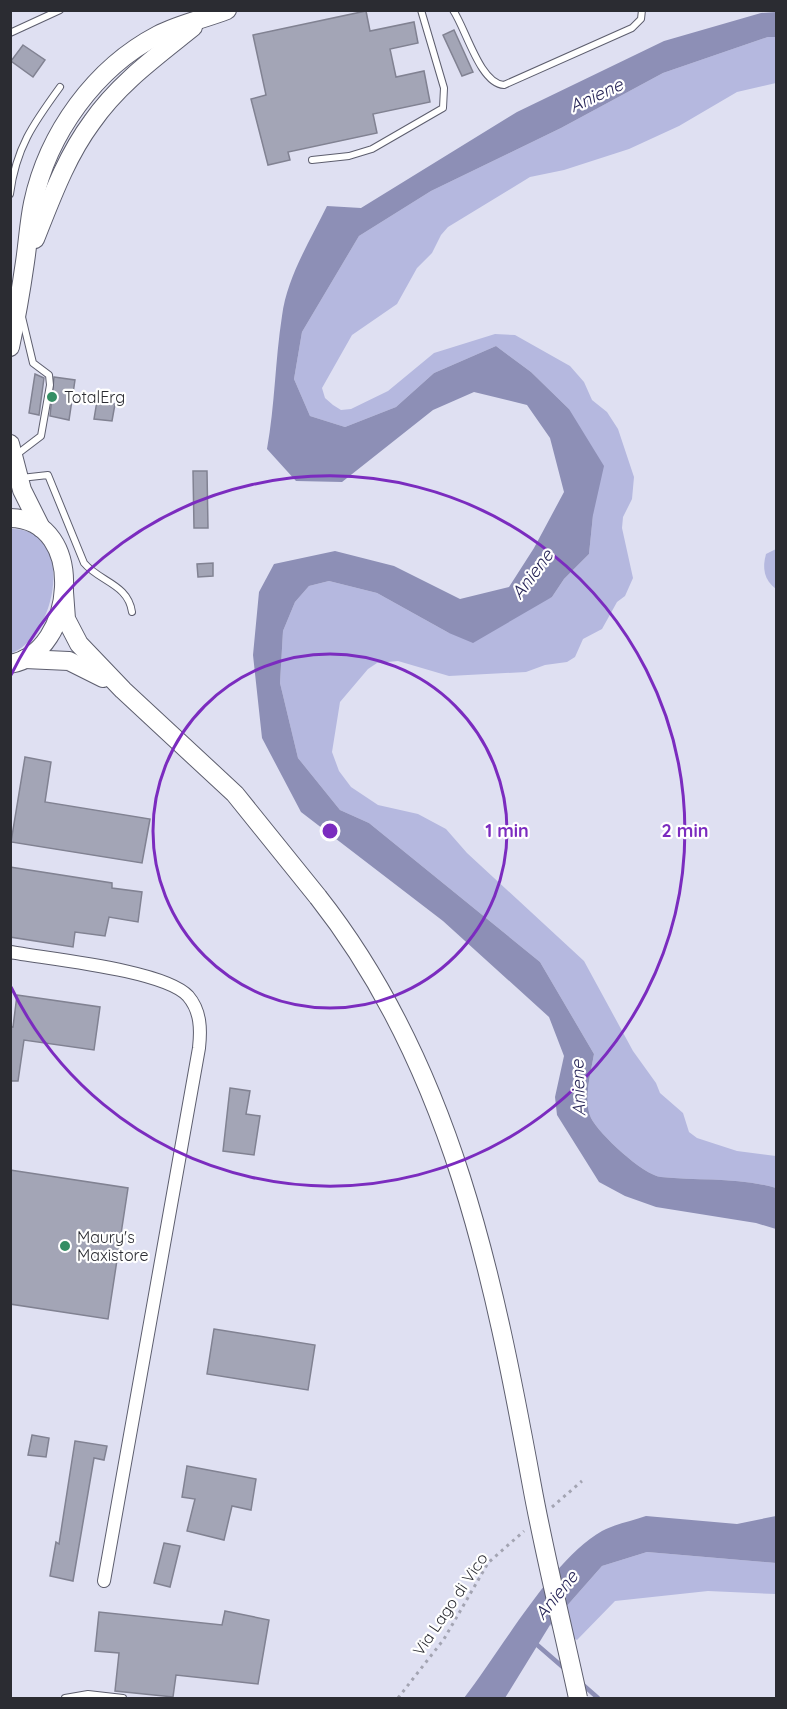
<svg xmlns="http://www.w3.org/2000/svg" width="787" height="1709" viewBox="0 0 787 1709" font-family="Quicksand,sans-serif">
<rect width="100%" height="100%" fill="#dfe0f2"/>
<g fill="#b5b8df">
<path d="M768,37H776V83L737,92L679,126L629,149L564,170L530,177L448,227L441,235L432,253L417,268L397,304L352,335L322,388L325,398L333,405L341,410L351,409L388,391L434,353L495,334L515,335L570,366L584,382L592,400L607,412L618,429L634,477L632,499L623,517L622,528L633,578L625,596L617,602L602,629L583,639L575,657L567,662L545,665L526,672L449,676L398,661L377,663L368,669L340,702L332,752L339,771L351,787L378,805L418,814L446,829L467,853L584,961L633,1051L656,1083L660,1093L683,1113L689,1132L697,1138L737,1151L776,1156V1188C739,1177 699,1181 661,1177C643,1175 599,1134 591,1118C583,1100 591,1072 594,1054L540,962L369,823L340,810L298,758L280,683L283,631L295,602L309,586L329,581L377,593L449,633L552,597L564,579L589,554L593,515L569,409L531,372L496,346L434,373L396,407L345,427L310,416L294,379L302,332L359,236L431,191L561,128L663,73Z"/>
<path d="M11,529C77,528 57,635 12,653Z"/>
<path d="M776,549V589C764,580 762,568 766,554Z"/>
<polygon points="647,1552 776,1563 776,1594 708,1591 615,1601 577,1640 550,1625 602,1566"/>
</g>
<g fill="#8d8fb6">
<path d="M776,12V37H768L663,73L561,128L431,191L359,236L302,332L294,379L310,416L345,427L396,407L434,373L496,346L531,372L569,409L604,466L593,515L589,554L564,579L552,597L473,643L449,633L377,593L329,581L309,586L295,602L283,631L280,683L298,758L340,810L369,823L540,962L594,1054C591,1072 583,1100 591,1118C599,1134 643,1175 661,1177C699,1181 739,1177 776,1188V1229L756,1223L656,1207L625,1196L599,1182L557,1115L555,1097L564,1056L549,1017L443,921L301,812L262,738L253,655L259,592L274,564L335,551L394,566L460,599L509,587L534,548L564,492L550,438L527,405L474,392L433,410L342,482L296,481L267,449C275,405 275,361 282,316C287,277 310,241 327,206L361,208L517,112L664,41L761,13Z"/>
<path d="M646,1516L737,1524L776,1516V1563L647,1552L602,1566L550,1625L505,1698H464C500,1652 552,1559 602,1531C615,1524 632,1521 646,1516Z"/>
</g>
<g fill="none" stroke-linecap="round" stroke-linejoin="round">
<g stroke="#8d8fb6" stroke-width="4.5">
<polyline points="535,1643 565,1669"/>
<polyline points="582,1684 598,1698"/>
</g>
</g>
<g fill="#a3a5b6" stroke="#818292" stroke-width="1.5">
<polygon points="366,11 370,31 414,22 418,43 390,49 396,77 424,71 430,102 373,114 377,133 288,152 290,160 268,165 251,99 266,95 253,35"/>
<polygon points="454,30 473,72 462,76 443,35"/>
<polygon points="23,45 45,60 33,77 11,61"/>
<polygon points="35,374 44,378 39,415 29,413"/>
<polygon points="54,377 75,380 69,420 50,416"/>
<polygon points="97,401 115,404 112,421 94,419"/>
<polygon points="193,471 207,471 208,528 194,528"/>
<polygon points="213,563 213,576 198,577 197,564"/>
<polygon points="25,757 51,762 45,802 150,819 142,863 11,842"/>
<polygon points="10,867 112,883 112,888 142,892 138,922 109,917 105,936 75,932 73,947 10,937"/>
<polygon points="17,995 100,1007 94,1050 24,1040 18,1081 10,1081 10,1027 13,1027"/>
<polygon points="230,1088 250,1091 246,1114 260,1116 254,1155 223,1151"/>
<polygon points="10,1170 128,1188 108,1319 10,1304"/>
<polygon points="214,1329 315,1345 308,1390 207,1374"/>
<polygon points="32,1435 49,1438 46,1457 28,1455"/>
<polygon points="75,1441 107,1446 104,1460 94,1458 73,1581 50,1576 56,1542 59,1544"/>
<polygon points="187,1466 256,1479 251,1510 232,1506 224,1540 187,1531 195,1499 182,1497"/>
<polygon points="164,1543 180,1546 170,1587 154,1583"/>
<polygon points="225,1611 269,1620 258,1684 176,1675 173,1697 115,1691 119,1653 95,1651 99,1612 222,1625"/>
</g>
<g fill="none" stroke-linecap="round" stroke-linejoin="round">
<defs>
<g id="service">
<path d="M453,10C466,29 480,84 504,85L632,28L641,19L642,10"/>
<polyline points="10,33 60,10"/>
<polyline points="312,160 349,156 372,149 443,108 444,88 421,10"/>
<path d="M10,194C16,148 33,124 60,87"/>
<polyline points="16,455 41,436 50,385 49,375 33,363 22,317"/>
<path d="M21,478L48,475L84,563C100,582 128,584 132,612"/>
<polyline points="65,1698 88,1694 123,1698"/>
</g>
<path id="minor" d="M10,952C49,959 164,970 188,996C201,1011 201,1030 199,1048L104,1581"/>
<g id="secondary">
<path d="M35,239C51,199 66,157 92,122C118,84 157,56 193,27"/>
<path d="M10,347C16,319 21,290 25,262C28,242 29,222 33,203C48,133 95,68 158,35C179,24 204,19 227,10"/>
<polyline points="10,444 22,490 41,528"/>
<path d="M10,518C88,519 76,653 10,664"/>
<polyline points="64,592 66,619 79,644 123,690 235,794 318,897"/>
<polyline points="25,659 69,661 103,678"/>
</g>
</defs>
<use href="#service" stroke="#5d5e6e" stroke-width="8"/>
<use href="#minor" stroke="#5d5e6e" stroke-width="14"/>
<use href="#secondary" stroke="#5d5e6e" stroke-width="20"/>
<g stroke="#a3a4b2" stroke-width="3" stroke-dasharray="3 4.5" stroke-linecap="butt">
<polyline points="552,1507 582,1481"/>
<polyline points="398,1698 444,1639 488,1563 524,1531"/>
</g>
<use href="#service" stroke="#fff" stroke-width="6"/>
<use href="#minor" stroke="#fff" stroke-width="12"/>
<use href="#secondary" stroke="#fff" stroke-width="18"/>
<defs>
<path id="secondary-bridge" d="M318,897C452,1067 494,1279 532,1486C545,1557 563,1628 578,1698"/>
</defs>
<use href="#secondary-bridge" stroke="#5d5e6e" stroke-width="20" stroke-linecap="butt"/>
<use href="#secondary-bridge" stroke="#fff" stroke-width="18"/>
</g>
<g fill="none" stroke="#7b2cbf" stroke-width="3">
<circle cx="330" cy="831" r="177"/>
<path d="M11 675A355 355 0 1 1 11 987"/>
</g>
<g fill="#348e64" stroke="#fff" stroke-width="2">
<circle cx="52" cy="397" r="6"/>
<circle cx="65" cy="1246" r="6"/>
</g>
<g text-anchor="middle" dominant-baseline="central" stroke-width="4.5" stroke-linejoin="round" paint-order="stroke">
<g font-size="16" fill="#2b2c32" stroke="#fff" text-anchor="start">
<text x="64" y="397">TotalErg</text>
<text x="77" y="1237">Maury's<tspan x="77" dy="18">Maxistore</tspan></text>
</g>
<g font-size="16" fill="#2b2c32" stroke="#fff">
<text transform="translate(450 1604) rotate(-56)">Via Lago di Vico</text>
</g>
<g font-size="18" font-style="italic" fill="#292759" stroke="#fff">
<text transform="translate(596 95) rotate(-25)">Aniene</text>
<text transform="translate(532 574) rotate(-53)">Aniene</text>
<text transform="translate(578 1088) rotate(-92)">Aniene</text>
<text transform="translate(556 1595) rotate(-51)">Aniene</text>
</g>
</g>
<circle cx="330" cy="831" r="9" fill="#7b2cbf" stroke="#fff" stroke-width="3"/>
<g font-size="18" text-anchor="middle" font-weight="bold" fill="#7b2cbf" stroke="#fff" stroke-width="4.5" stroke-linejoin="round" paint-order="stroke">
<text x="507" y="837">1 min</text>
<text x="685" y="837">2 min</text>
</g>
<rect width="787" height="1709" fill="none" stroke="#2b2c32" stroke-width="24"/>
</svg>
